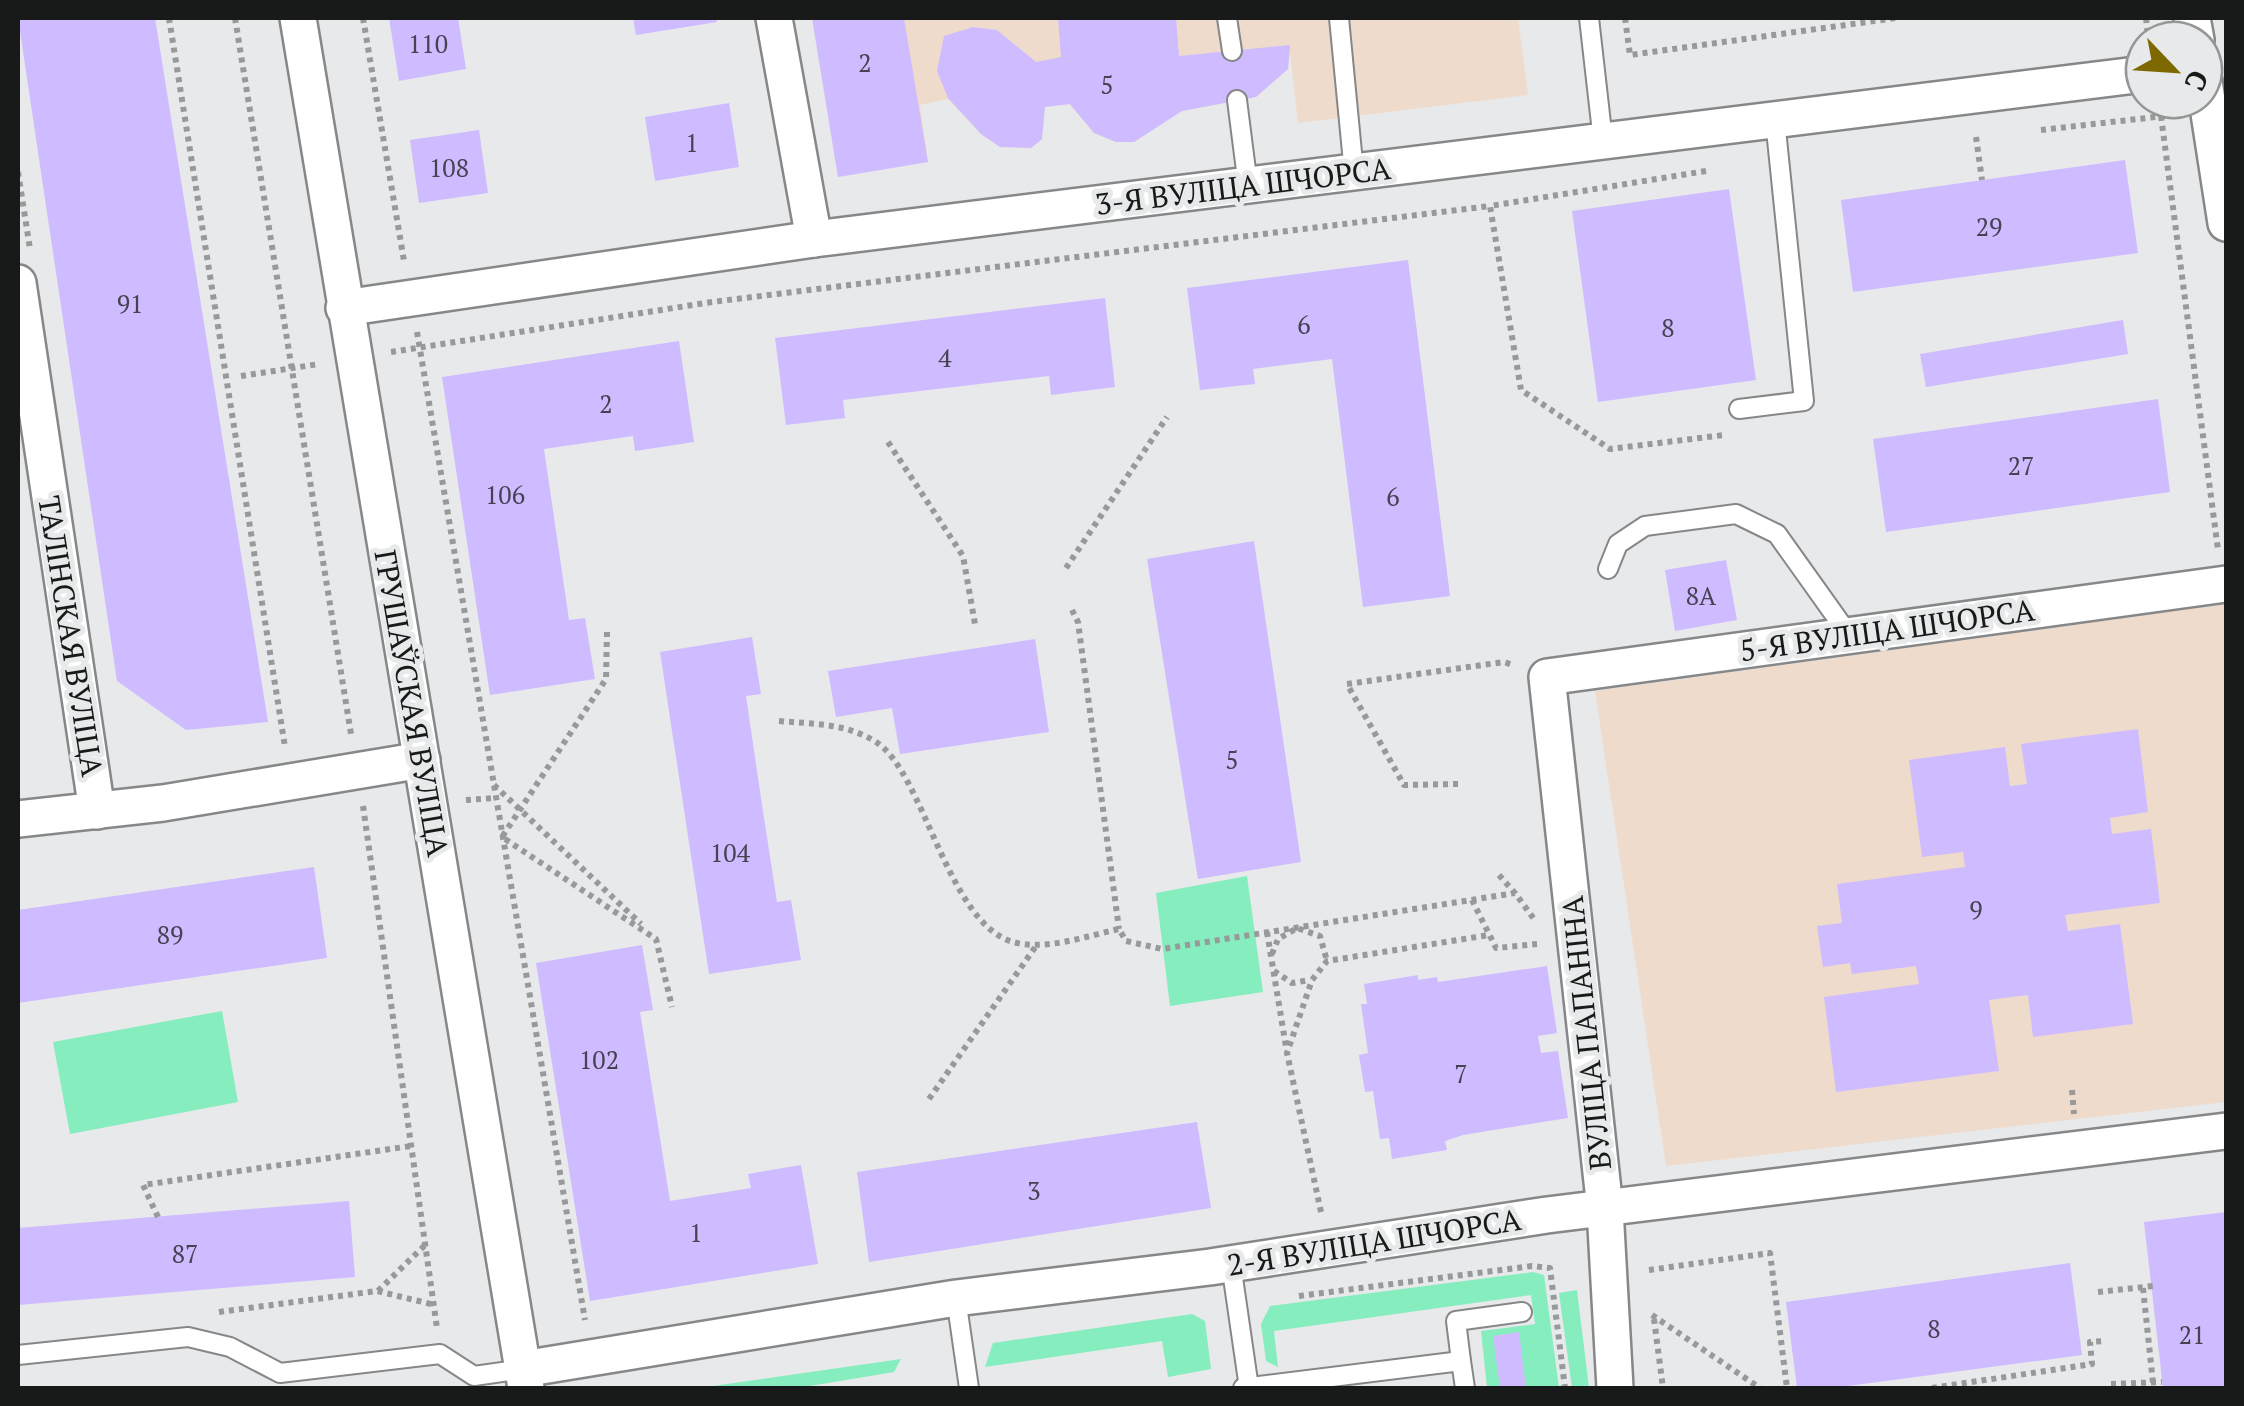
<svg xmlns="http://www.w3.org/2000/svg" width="2244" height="1406" viewBox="0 0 2244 1406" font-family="'PT Serif',serif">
<rect width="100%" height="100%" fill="#e8e9ea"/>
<g fill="#efdbcc">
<polygon points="812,18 1518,18 1528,95 1298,123 1290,53 1288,69 1256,97 1182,111 1134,142 1116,142 1094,133 1069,104 1045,107 1042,139 1031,148 1000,147 981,134 948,99 920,105 928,162 838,177"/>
<polygon points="2226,604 2226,1102 1666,1166 1595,691"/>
</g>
<g fill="#86edbe">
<polygon points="1247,876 1263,992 1170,1006 1156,893"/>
<polygon points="222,1011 238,1102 70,1134 53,1042"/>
<polygon points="1533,1272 1544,1275 1559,1388 1487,1388 1481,1331 1535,1324 1531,1295 1274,1331 1278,1367 1266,1361 1261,1324 1270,1306"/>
<polygon points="1577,1290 1589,1388 1572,1388 1559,1293"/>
<polygon points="1192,1314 1205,1321 1211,1369 1168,1377 1162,1341 985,1367 993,1343"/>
<polygon points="901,1359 894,1372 798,1388 699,1388"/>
</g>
<g fill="#cfbbff">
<polygon points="18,18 155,18 268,722 186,730 117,681"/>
<polygon points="389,18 458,18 466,69 399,81"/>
<polygon points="633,18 716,18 717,22 636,35"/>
<polygon points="812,18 904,18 928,162 838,177"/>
<polygon points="1058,18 1176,18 1179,56 1290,45 1288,69 1256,97 1182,111 1134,142 1116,142 1094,133 1070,104 1045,107 1042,139 1031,148 1000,147 981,134 948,98 937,71 944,36 973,27 997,30 1036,62 1061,57"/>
<polygon points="729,103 739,167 655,181 645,117"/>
<polygon points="479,130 488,193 419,203 410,140"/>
<polygon points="2125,160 2138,253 1853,292 1841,200"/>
<polygon points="1729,189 1756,380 1598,402 1572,211"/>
<polygon points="1408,260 1450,596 1363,607 1332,359 1253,369 1255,384 1200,390 1187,288"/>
<polygon points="1105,298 1115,387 1051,395 1049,376 843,400 845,418 786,425 775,338"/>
<polygon points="2123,320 2128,354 1926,387 1920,354"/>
<polygon points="679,341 694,442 635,451 633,436 544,449 569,620 585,618 595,679 490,695 442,377"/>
<polygon points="2158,399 2170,492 1886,532 1873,439"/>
<polygon points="1254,541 1301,862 1198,879 1147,559"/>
<polygon points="1726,560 1737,620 1675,631 1665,570"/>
<polygon points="752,637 761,694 746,696 762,805 777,902 791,900 801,960 709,974 660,652"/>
<polygon points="1035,639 1049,732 900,754 892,708 836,717 828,671"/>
<polygon points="2138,729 2148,812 2110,818 2112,834 2151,829 2160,903 2065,915 2068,931 2120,924 2133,1024 2033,1037 2028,995 1989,1000 1999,1071 1836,1092 1824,997 1919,984 1916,966 1852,974 1850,963 1823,967 1817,926 1842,923 1837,884 1965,867 1963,852 1922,857 1909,760 2005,747 2010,786 2027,784 2021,744"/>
<polygon points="314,867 327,958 18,1003 18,910"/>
<polygon points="642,945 653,1010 640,1012 670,1201 751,1188 748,1174 801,1165 818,1264 590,1301 536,963"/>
<polygon points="1547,966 1557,1033 1538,1036 1541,1053 1558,1051 1568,1118 1463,1135 1445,1141 1447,1150 1392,1159 1389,1138 1380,1139 1373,1091 1365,1092 1359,1055 1368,1053 1361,1004 1367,1004 1364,984 1418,975 1418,980 1437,977 1438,982"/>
<polygon points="1197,1122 1211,1208 869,1262 857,1172"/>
<polygon points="349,1201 355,1277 18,1305 18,1228"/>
<polygon points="2226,1212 2226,1388 2163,1388 2144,1222"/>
<polygon points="2070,1263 2082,1355 1833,1388 1797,1388 1786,1302"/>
<polygon points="1519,1332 1526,1388 1500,1388 1493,1336"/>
</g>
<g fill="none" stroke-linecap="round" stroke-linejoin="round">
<defs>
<g id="service">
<polyline points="1227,18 1232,51"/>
<polyline points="1339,18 1354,173"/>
<polyline points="1589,18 1603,141"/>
<polyline points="1237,100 1248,186"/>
<polyline points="1739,409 1804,401 1775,120"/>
<polyline points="1608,569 1618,544 1645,526 1736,514 1777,534 1849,635"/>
<polyline points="1231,1264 1249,1388"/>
<polyline points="956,1298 969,1388"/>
<polyline points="18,1355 188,1337 230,1347 280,1373 440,1354 474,1376 523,1369"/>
<polyline points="1461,1361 1456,1321 1522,1312"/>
<polyline points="1243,1388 1461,1361 1465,1388"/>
</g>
<g id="minor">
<polyline points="298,18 526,1388"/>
<polyline points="774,18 814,239"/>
<polyline points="2192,18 2196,40"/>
<polyline points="2204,81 2226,223"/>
<polyline points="18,283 97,811"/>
<polyline points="344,308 814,239 2144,74"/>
<polyline points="18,819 163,803 422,760"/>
<polyline points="523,1369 956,1298 1210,1267 1547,1215 2226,1131"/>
<polyline points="1615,1388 1605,1209 1547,677 2226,584"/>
</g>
</defs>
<use href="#service" stroke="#868788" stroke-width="22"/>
<use href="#minor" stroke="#868788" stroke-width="40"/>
<g stroke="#98999a" stroke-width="6" stroke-dasharray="5 5" stroke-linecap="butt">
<polyline points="169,18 285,747"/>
<polyline points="235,18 351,734"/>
<polyline points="363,18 404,261"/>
<polyline points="1625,18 1630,55 1896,18"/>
<polyline points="2146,18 2148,36"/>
<polyline points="2161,116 2218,550"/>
<polyline points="2041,130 2173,115"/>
<polyline points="1976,137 1982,180"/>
<polyline points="1706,171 1490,206 1521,390 1610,449 1724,435"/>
<polyline points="18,172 30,249"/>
<polyline points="417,332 585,1320"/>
<polyline points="391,352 712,302 1490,206"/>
<polyline points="241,376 319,364"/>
<polyline points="888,442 963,556 975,624"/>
<polyline points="1066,568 1167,417"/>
<polyline points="1072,610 1078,622 1119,929"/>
<polyline points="607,632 606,679 502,837 656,939 672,1007"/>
<path d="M779,721C813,724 846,723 876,742C924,772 947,923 1013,942C1046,951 1086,936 1119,929L1126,941L1162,949L1515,893L1534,919"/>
<polyline points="1458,784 1404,785 1347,684 1504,662 1513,665"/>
<polyline points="494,785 641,924"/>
<polyline points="466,800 495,798"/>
<polyline points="363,806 437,1328"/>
<polyline points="1499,875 1514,892"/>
<polyline points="1472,900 1496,948 1537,944"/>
<polyline points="1267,932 1286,1047"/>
<polyline points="1272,954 1278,939 1297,928 1320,936 1327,961"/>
<polyline points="1274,971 1292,983 1310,980"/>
<polyline points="2072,1090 2074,1114"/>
<polyline points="929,1099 1036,946"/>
<polyline points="1321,1212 1287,1053 1312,980 1327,961 1489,935"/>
<polyline points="158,1217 143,1185 411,1146"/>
<polyline points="1649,1270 1770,1253 1787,1388"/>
<polyline points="2143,1288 2153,1383"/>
<polyline points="378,1291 426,1244"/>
<polyline points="2098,1292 2153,1286"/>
<polyline points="1299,1296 1532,1266 1550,1268 1565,1388"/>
<polyline points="219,1312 377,1291 435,1305"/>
<polyline points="1652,1315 1760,1388"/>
<polyline points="1654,1319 1663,1388"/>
<polyline points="2111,1384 2162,1382"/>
<polyline points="1932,1388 2092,1364 2090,1342 2105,1341"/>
</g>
<use href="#service" stroke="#fff" stroke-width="18"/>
<use href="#minor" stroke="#fff" stroke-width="35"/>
</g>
<g text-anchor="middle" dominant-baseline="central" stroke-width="10" stroke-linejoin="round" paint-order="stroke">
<g font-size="25" fill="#464252">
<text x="428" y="43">110</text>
<text x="865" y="62">2</text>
<text x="1107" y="84">5</text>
<text x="692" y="142">1</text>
<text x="449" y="167">108</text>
<text x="1989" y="226">29</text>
<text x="130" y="303">91</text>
<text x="1304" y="324">6</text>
<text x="1668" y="327">8</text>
<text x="945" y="357">4</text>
<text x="606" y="403">2</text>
<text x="2021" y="465">27</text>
<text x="505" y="494">106</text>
<text x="1393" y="496">6</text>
<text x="1701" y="595">8А</text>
<text x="1232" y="759">5</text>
<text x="730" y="852">104</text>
<text x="1976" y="909">9</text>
<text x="170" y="934">89</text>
<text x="599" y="1059">102</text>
<text x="1461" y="1073">7</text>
<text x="1034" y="1190">3</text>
<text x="696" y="1232">1</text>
<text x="185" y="1253">87</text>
<text x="1934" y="1328">8</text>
<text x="2192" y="1334">21</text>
</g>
<g font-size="30" fill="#181919" stroke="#e8e9ea">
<text transform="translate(1243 186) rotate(-7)">3-Я ВУЛІЦА ШЧОРСА</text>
<text transform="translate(1887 630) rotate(-8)">5-Я ВУЛІЦА ШЧОРСА</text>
<text transform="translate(71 636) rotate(81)">ТАЛІНСКАЯ ВУЛІЦА</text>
<text transform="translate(412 703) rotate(80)">ГРУШАЎСКАЯ ВУЛІЦА</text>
<text transform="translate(1586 1033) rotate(-96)">ВУЛІЦА ПАПАНІНА</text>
<text transform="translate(1374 1242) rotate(-9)">2-Я ВУЛІЦА ШЧОРСА</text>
</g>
</g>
<rect width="2244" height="1406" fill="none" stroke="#181919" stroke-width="40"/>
<g transform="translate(2174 70) rotate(115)"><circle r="48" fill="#e8e9ea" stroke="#959696" stroke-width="2.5"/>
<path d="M0-8L18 38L0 25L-18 38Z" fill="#7e6800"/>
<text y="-15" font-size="28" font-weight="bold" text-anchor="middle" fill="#181919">С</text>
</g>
</svg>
